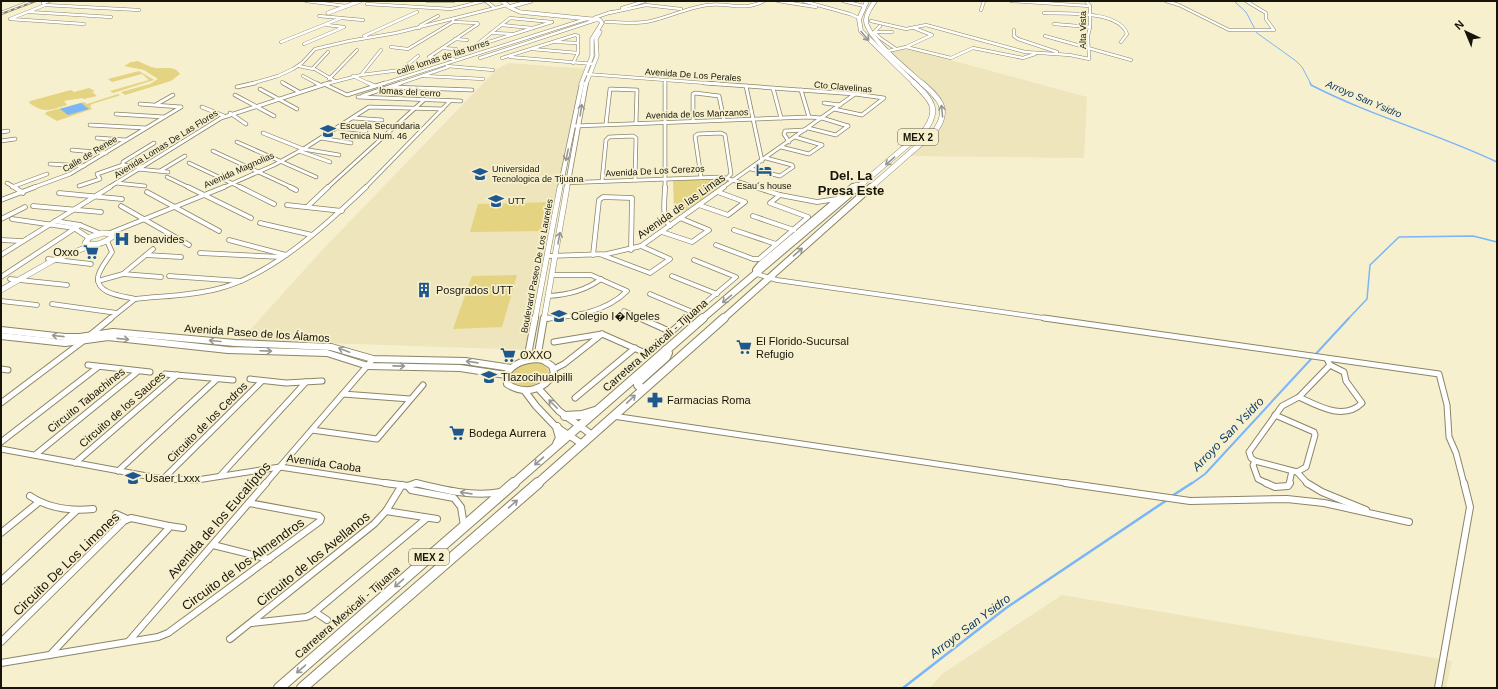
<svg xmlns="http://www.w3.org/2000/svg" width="1498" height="689" viewBox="0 0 1498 689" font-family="Arial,sans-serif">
<rect width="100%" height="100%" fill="#f7f0ce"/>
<g fill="#eee5bc">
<polygon points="906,48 1087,97 1084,158 908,156 936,131 944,109 924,85 892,52"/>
<polygon points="509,63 588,69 578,102 531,350 264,341 238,343 326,246 497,69"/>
<polygon points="1062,595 1452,661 1446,688 930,688 942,674"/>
</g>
<g fill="#e4d381">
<path d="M138,61C144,64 150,67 156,68C165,69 174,65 180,74L171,81L125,95L121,92L150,84L158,79L144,70L124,66L131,62Z"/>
<polygon points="139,71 154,80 113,93 110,91 149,80 142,74 112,82 108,79"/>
<path d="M89,88L95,91L92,92L97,96L84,99L82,98L64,101L67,105C49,110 46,114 29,103L30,101L71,90L74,92Z"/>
<polygon points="118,94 120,95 118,96 92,104 90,106 92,109 57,121 45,114 46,112 84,102 87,104"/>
<polygon points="722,178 729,181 682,213 674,213 673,180"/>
<polygon points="554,202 546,231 470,232 478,204"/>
<polygon points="517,275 502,327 453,329 472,276"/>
<path d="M536,362L541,363L548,369L549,373C543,388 522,391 511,382L510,373C517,365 526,363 536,362Z"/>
</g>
<polygon fill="#79b6f8" points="81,103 89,109 68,115 60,109"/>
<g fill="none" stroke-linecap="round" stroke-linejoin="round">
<polyline stroke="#79b6f8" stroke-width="1" points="1234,1 1246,12 1257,33 1296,61 1302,67 1311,84"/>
<g stroke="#79b6f8" stroke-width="1.5">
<path d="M1310,83L1311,85C1371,116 1436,133 1497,162"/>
<polyline points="1348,319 1367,299 1370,265 1399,237 1473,236 1497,242"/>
</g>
<polyline stroke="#79b6f8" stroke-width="2" points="1191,484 1205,474 1349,318"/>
<g stroke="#79b6f8" stroke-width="2.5">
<polyline points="1172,496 1192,483"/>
<polyline points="903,688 1006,608 1167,500"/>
</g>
<defs>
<g id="minor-far4">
<polyline points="49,1 43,3 45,5 10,19 84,24"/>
<polyline points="306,1 346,6"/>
<polyline points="427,1 454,1"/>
<polyline points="486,1 495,8"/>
<polyline points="778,1 816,7"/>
<polyline points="803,1 850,14 859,18"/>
<polyline points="843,1 864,6"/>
<polyline points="1011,1 1090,6"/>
<polyline points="1166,1 1179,5 1229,30 1274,30 1266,19 1266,13 1246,1"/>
<polyline points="367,4 451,9 484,1"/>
<polyline points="45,5 139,10"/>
<polyline points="622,8 645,1"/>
<polyline points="981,10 984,1"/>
<polyline points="29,12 111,17"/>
<polyline points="1,13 32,1"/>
<polyline points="609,13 646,5 681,9"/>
<path d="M1044,13C1065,14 1119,10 1127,34L1121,42"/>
<polyline points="341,18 363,20"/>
<polyline points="594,18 611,12"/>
<polyline points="871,21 906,29 926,25 1025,52 1070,55 1089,59 1088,36 1090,27 1090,6 1086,1"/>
<polyline points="453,22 477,23"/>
<path d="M606,22C619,22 633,24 646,22C667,18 686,8 707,5C731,2 741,12 764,1"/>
<polyline points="1054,24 1090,27"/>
<polyline points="501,25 533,28"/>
<polyline points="880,26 874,32 880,38 896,49"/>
<polyline points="419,28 421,25 438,16"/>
<polyline points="1014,30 1014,36 1018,39 1057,52"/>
<polyline points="874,32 892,32"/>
<polyline points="491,33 513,34"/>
<polyline points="1045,36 1131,60"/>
<polyline points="366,37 364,36 417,12"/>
<polyline points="455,39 467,40"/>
<polyline points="281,42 341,18 319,16"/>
<polyline points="555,42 578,43"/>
<polyline points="304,44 344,27 327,25"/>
<polyline points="476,45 510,18 552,22"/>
<polyline points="391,47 408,49 453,22 453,19"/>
<polyline points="906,47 951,58 973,48 1023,58 1035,54"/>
<polyline points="442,48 456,49"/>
<polyline points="532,49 578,53"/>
<polyline points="460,51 552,22"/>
<polyline points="888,51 906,47 932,35 914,28"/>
<polyline points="328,52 313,68 335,81"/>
<polyline points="510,57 594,64"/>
<polyline points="480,58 599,19"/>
<polyline points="502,58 575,35 578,36 578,53 573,63"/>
<polyline points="454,59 429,57 478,24 477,23"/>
<polyline points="299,66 313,69"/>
<polyline points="447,66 493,70"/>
<polyline points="586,74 719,84"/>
<polyline points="361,75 381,50"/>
<polyline points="303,76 318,84"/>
<polyline points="353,76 370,84"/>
<polyline points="424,76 483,79"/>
<polyline points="329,79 357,50"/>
<polyline points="665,80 665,84"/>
<polyline points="282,82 285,84"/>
<polyline points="250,84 278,76 293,69 302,63 315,49 349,41 396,33 507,5"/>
<polyline points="326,84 361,75 401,70 418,56"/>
<polyline points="382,84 586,19"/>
<polyline points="398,84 448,67"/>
</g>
<g id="minor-far3">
<polyline points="283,83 299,92"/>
<polyline points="316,83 320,85"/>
<polyline points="368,83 375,86"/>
<polyline points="665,83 665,188"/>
<polyline points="705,83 855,94 884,98 862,115 834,109"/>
<polyline points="324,84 347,95 385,83"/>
<polyline points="746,86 762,161"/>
<polyline points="237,87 255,83"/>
<polyline points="392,87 472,90"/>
<polyline points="773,88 781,118"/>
<polyline points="260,89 297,109"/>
<polyline points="801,90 809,117"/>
<polyline points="235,95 274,116"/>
<polyline points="362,96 401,83"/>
<polyline points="358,97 461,101"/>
<polyline points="824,103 840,105"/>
<polyline points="140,104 181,107"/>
<polyline points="157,104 173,95"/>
<polyline points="202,107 224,116"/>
<polyline points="230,113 246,124"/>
<polyline points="116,114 164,117"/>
<polyline points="353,118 382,120"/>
<polyline points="693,121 693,94 695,93 719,96 724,120"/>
<polyline points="606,124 610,89 637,90 636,123"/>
<polyline points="90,125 146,128"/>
<polyline points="575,126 809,117 822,118 848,126"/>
<polyline points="339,128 366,131"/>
<polyline points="808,128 836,135 848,126"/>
<polyline points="1,132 8,131"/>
<polyline points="263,133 303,149 339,155"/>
<polyline points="795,137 822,145"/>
<polyline points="97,138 126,140"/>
<polyline points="321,138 351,143"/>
<polyline points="1,141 15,139"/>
<polyline points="237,142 316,177"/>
<polyline points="789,142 784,134 785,131 805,130"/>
<polyline points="781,147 809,154 822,145"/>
<polyline points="72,150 106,153"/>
<polyline points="213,151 293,188"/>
<polyline points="299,151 330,162"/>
<polyline points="189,163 242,188"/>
<polyline points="50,164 84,166"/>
<polyline points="123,165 123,162 154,143"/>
<polyline points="123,165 142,167"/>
<polyline points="138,169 168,172"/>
<polyline points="751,169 780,176 793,167 792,165 766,158"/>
<polyline points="160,171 185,156"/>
<polyline points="167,177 190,188"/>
<polyline points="701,177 695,136 698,134 721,133 725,135 731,174 728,177"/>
<polyline points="602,181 606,140 609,137 633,136 636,138 635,180"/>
<polyline points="7,183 16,188"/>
<polyline points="116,183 145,186"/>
<polyline points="561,183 722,177 759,188"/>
<polyline points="79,186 100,179 97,174 123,165"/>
<polyline points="12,187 47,174"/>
<polyline points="32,188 70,174 181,107"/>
<polyline points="108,188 221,118 329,83"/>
<polyline points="222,188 274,165 305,148 369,107 443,109"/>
<polyline points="327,188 424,100"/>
<polyline points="365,188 450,101"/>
<polyline points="722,188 855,94"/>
</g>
<g id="minor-far2">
<polyline points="14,187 23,193"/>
<polyline points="188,187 251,218"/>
<polyline points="240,187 274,204"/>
<polyline points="290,187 296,190"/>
<path d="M665,187C665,199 661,217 670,226"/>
<polyline points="755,187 780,195 817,202 837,199"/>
<polyline points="147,192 219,231"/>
<polyline points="59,193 122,199"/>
<polyline points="1,200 35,187"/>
<polyline points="287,205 342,211"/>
<polyline points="699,205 728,215 745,202 718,192"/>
<polyline points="33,206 101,212"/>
<polyline points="121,206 189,245"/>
<polyline points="307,207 328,187"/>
<polyline points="753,216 794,230"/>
<polyline points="1,219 25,207"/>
<polyline points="12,219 74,228 89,238"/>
<polyline points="55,221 80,225 99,233"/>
<polyline points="260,223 312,235"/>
<polyline points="734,230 776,244"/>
<polyline points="662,232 692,242 709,230 680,218"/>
<polyline points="110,233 224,187"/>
<polyline points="1,240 21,241"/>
<polyline points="229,240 286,255"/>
<path d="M107,241L112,252C108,259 99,269 98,277C96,294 123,296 135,299"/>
<polyline points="716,245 753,259 759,259 808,217 770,203 780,195"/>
<polyline points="200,253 282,257"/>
<polyline points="1,255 110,187"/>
<polyline points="146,255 181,257"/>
<polyline points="593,255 599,200 603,197 632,198 631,250"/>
<polyline points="602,255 650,273 670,259 641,246"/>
<polyline points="548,256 607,254 641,246 724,187"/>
<polyline points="48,259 91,264"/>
<polyline points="123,274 161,277"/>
<polyline points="757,274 777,280 1051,319"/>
<polyline points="169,276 241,281"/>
<polyline points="672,276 717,294"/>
<polyline points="1,277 80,225"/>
<polyline points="10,279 67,285"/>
<polyline points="98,281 123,274 153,249"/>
<polyline points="650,294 695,313"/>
<path d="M548,296C568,295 585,291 601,279"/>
<path d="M135,299C162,296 190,296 217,289C271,276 326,225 366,187"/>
<polyline points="1,301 37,305"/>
<polyline points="52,304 117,313"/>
<polyline points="624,311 643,319"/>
<polyline points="110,319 135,299"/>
<path d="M544,319C574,316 605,313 627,291L591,275H552"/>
<polyline points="686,319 736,277 694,260"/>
</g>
<g id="minor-far1">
<polyline points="640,318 671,332"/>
<polyline points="1044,318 1439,374 1447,405 1449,437 1456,453 1464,484"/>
<polyline points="544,319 549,318"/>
<polyline points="89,336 111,318"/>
<polyline points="554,342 602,334 643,352 649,351 687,318"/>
<polyline points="88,365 150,372"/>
<polyline points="1,369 8,370"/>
<polyline points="554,369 564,364 602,334"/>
<polyline points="165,374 233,380"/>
<polyline points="250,379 286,383 322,381"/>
<polyline points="343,394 410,399"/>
<path d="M1299,397C1318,406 1344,421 1362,403L1346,381L1344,372L1330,365"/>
<polyline points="575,398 635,348"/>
<polyline points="1,403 82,342"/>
<polyline points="1275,415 1314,432 1315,435 1306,467 1297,472"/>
<polyline points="613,416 1072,484"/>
<polyline points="312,430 377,439 423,385"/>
<polyline points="1,442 98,367"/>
<polyline points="1,449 163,479 197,480 280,467 392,484"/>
<polyline points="35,455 137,372"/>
<polyline points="1255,461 1253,465 1258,479 1268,484"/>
<polyline points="75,463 177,375"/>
<polyline points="118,471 217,379"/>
<polyline points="220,476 306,382"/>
<polyline points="163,479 262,381"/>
<polyline points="265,484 373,359"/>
<polyline points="414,484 419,484"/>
<polyline points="1289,484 1292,471"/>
<polyline points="1308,484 1297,472 1255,461 1251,458 1249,452 1282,406 1299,397 1330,365 1327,359"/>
</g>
<g id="minor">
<path d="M385,483L408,486L416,483C444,490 472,497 501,492"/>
<polyline points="1065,483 1190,501 1287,499 1324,503 1409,522"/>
<polyline points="1266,483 1275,487 1288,486 1290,483"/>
<polyline points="1307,483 1322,492 1366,510"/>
<polyline points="408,486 411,490 454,498 461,507 464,526"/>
<path d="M30,496C48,508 72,511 93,509"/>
<polyline points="386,511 437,519"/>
<polyline points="116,514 127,519"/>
<polyline points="169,526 183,528"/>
<polyline points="1,533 39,502"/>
<polyline points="213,545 269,559"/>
<polyline points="1,581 76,511"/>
<polyline points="315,612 327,620"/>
<polyline points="252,623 306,617 311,615 427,518"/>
<polyline points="230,639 374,524 386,511 402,485"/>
<polyline points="129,641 266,483"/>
<polyline points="1,642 124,521 131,518 169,526 168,529 50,655"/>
<polyline points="1,663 158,637 168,633 320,521 321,518 319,516 249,503"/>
<polyline points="1438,688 1470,507 1464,483"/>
</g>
<g id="tertiary-far3">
<polyline points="502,1 511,8 520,12 600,20 602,23 592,39 592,56 581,84"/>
<polyline points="509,7 531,1"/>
<polyline points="328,13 360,1"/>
<polyline points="586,84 597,56 596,39 600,32"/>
</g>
<g id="tertiary-far2">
<polyline points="560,188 582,83"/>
<polyline points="567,188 586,83"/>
</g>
<g id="tertiary-far1">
<path d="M103,233L112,234V237C104,243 95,247 85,243L90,237Z"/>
<polyline points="1,290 52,261 92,245"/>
<polyline points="535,319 560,187"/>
<polyline points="544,319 567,187"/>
</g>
<g id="tertiary">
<polyline points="1,330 65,337 80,337 113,332 235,343 331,347 373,359 465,361 511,368"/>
<polyline points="1,336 65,343 108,337 228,350 327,353 368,366 460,368 506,375"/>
<polyline points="537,359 544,318"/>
<path d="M537,359L543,360L552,366L554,373C544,391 524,395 507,384L506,375C513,363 524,360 537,359Z"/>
<polyline points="527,360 535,318"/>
<polyline points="538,388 559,411 592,435"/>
<polyline points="524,390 536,406 555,426 582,444"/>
</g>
<g id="primary-far4">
<polyline points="867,1 859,19 861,31 915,84"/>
<path d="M875,1C871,7 866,13 866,20C865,36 911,73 923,84"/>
</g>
<g id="primary-far3">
<polyline points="851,188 857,185"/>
<path d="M857,188L925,130C941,108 930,99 914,83"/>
<path d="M870,188L935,131C951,109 939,98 922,83"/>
</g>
<g id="primary-far2">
<polyline points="757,273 756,270 760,265 853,187"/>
<polyline points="702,319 858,187"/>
<polyline points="723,319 871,187"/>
</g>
<g id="primary-far1">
<polyline points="642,389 638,385 638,382 666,357 668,353 666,350"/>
<polyline points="565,416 582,415 595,411"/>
<polyline points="557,427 560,438 557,444"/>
<polyline points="513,484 703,318"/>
<polyline points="537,484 724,318"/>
</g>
<g id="primary">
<polyline points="279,688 514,483"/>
<polyline points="302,688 538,483"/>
</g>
</defs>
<use href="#minor-far4" stroke="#8b8566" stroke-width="3.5"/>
<use href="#minor-far3" stroke="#8b8566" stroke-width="4.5"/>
<use href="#minor-far2" stroke="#8b8566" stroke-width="5.5"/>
<use href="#minor-far1" stroke="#8b8566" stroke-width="7"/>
<use href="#minor" stroke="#8b8566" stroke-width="8"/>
<use href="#tertiary-far3" stroke="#8b8566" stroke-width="4.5"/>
<use href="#tertiary-far2" stroke="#8b8566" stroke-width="5.5"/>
<use href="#tertiary-far1" stroke="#8b8566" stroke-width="6"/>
<use href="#tertiary" stroke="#8b8566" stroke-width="8"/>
<use href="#primary-far4" stroke="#8b8566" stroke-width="5"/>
<use href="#primary-far3" stroke="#8b8566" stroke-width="6"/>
<use href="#primary-far2" stroke="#8b8566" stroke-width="8"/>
<use href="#primary-far1" stroke="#8b8566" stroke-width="10"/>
<use href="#primary" stroke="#8b8566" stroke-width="12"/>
<use href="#minor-far4" stroke="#fff" stroke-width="2.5"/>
<use href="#minor-far3" stroke="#fff" stroke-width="3"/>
<use href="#minor-far2" stroke="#fff" stroke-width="4"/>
<use href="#minor-far1" stroke="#fff" stroke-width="5"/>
<use href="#minor" stroke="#fff" stroke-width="6"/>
<use href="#tertiary-far3" stroke="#fff" stroke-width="3.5"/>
<use href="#tertiary-far2" stroke="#fff" stroke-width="4"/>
<use href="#tertiary-far1" stroke="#fff" stroke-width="5"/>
<use href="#tertiary" stroke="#fff" stroke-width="6"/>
<use href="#primary-far4" stroke="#fff" stroke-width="4"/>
<use href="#primary-far3" stroke="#fff" stroke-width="5"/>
<use href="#primary-far2" stroke="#fff" stroke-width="6"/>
<use href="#primary-far1" stroke="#fff" stroke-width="8"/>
<use href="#primary" stroke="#fff" stroke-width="10"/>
<defs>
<polyline id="rail" points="1,14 36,1"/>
</defs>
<use href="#rail" stroke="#85816a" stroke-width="2"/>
<use href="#rail" stroke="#f7f0ce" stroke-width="1" stroke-dasharray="3.5" stroke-linecap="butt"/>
</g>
<defs><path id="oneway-shaft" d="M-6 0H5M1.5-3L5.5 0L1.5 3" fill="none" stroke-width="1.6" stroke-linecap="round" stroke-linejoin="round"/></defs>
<g stroke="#979690">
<use href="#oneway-shaft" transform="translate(865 36) rotate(49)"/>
<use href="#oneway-shaft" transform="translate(581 110) rotate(-81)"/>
<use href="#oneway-shaft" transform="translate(942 111) rotate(-96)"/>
<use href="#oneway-shaft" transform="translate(567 155) rotate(102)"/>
<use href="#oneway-shaft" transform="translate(890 161) rotate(139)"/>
<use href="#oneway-shaft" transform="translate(559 238) rotate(-80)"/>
<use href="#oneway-shaft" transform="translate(798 252) rotate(-41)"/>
<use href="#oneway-shaft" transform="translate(727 299) rotate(140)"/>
<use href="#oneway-shaft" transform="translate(58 336) rotate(-174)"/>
<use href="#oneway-shaft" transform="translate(123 339) rotate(6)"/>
<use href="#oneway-shaft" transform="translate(215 341) rotate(-175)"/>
<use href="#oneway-shaft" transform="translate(344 350) rotate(-159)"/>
<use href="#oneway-shaft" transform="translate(266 351) rotate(2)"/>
<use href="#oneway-shaft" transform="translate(472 362) rotate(-172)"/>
<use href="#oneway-shaft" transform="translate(399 366) rotate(1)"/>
<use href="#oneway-shaft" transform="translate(631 399) rotate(-43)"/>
<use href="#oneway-shaft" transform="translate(553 404) rotate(-135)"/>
<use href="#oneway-shaft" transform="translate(539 461) rotate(139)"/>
<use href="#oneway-shaft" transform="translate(466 493) rotate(-172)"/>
<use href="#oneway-shaft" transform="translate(513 504) rotate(-41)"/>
<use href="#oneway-shaft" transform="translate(399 583) rotate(139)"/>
<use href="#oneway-shaft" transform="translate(301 669) rotate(139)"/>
</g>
<defs>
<symbol id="school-bare" viewBox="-9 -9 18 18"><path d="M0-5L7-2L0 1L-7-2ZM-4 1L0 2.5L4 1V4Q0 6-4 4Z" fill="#1f578f" stroke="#f7f0ce" stroke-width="2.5" paint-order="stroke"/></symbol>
<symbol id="hotel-bare" viewBox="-9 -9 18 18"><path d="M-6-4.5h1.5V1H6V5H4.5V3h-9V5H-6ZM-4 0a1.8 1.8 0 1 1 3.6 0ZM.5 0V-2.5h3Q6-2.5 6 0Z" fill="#1f578f" stroke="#f7f0ce" stroke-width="2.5" paint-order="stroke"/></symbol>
<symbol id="university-bare" viewBox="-9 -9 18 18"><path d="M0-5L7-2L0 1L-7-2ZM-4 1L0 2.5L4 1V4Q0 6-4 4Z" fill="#1f578f" stroke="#f7f0ce" stroke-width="2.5" paint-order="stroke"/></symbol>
<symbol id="hospital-bare" viewBox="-9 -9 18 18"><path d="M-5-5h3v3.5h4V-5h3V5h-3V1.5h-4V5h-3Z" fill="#1f578f" stroke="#f7f0ce" stroke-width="2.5" paint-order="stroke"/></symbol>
<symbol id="supermarket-bare" viewBox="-9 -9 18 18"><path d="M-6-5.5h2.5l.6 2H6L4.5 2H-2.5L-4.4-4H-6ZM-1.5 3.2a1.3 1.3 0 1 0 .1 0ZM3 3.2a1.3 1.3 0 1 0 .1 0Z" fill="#1f578f" stroke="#f7f0ce" stroke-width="2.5" paint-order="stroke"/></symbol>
<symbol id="building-bare" viewBox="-9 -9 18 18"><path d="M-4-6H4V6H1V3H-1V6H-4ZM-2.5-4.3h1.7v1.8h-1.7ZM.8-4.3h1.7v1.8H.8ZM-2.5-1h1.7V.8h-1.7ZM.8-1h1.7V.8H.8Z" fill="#1f578f" stroke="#f7f0ce" stroke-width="2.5" paint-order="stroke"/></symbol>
<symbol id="pharmacy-bare" viewBox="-9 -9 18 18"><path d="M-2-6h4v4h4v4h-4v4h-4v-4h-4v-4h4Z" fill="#1f578f" stroke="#f7f0ce" stroke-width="2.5" paint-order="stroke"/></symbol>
</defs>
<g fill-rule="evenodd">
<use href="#school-bare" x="317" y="120" width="22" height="22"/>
<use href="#hotel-bare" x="753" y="159" width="22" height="22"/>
<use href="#university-bare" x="469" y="163" width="22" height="22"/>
<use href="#school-bare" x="485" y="190" width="22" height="22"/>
<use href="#hospital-bare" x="111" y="228" width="22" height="22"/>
<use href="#supermarket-bare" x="80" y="241" width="22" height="22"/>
<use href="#building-bare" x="413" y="279" width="22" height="22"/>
<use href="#school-bare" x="548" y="305" width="22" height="22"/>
<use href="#supermarket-bare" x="733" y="336" width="22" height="22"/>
<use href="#supermarket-bare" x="497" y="344" width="22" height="22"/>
<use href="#school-bare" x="478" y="366" width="22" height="22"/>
<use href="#pharmacy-bare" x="644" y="389" width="22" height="22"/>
<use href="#supermarket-bare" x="446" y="422" width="22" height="22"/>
<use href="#school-bare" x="122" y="467" width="22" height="22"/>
</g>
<g text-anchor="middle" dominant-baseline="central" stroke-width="3.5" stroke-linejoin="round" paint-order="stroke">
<g font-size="9" fill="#171509" stroke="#f7f0ce">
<text transform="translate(1083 30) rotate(-90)">Alta Vista</text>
<text transform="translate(443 57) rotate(-18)">calle lomas de las torres</text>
<text transform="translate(693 75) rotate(4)">Avenida De Los Perales</text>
<text transform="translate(843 87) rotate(5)">Cto Clavelinas</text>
<text transform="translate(410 92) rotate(3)">lomas del cerro</text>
<text transform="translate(697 114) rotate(-2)">Avenida de los Manzanos</text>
<text transform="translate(166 144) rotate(-32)">Avenida Lomas De Las Flores</text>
<text transform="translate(90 154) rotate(-31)">Calle de Renee</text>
<text transform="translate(239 170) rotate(-24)">Avenida Magnolias</text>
<text transform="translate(655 171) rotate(-3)">Avenida De Los Cerezos</text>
<text transform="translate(537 266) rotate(-79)">Boulevard Paseo De Los Laureles</text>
</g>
<g font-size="9" fill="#171509" stroke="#f7f0ce" text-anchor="start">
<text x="340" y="126">Escuela Secundaria<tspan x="340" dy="10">Tecnica Num. 46</tspan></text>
<text x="492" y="169">Universidad<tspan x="492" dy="10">Tecnologica de Tijuana</tspan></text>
<text x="764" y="186" text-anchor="middle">Esau´s house</text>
<text x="508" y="201">UTT</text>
</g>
<g font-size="10" font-style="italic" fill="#103b65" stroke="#f7f0ce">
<text transform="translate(1364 99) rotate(23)">Arroyo San Ysidro</text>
</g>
<g fill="#f7f0ce" stroke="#5a5744" stroke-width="1">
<rect x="898" y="129" width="40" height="16" rx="3"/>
<rect x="409" y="549" width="40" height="16" rx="3"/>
</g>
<g font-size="10" font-weight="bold" fill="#171509">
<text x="918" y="137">MEX 2</text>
<text x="429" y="557">MEX 2</text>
</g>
<g font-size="11" fill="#171509" stroke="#f7f0ce">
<text transform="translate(681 206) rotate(-35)">Avenida de las Limas</text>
<text transform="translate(257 333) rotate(4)">Avenida Paseo de los Álamos</text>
<text transform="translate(655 345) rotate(-41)">Carretera Mexicali - Tijuana</text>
<text transform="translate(86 400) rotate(-39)">Circuito Tabachines</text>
<text transform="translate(122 409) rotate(-41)">Circuito de los Sauces</text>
<text transform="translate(207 422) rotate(-45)">Circuito de los Cedros</text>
<text transform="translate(324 463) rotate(8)">Avenida Caoba</text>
<text transform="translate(347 612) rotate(-41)">Carretera Mexicali - Tijuana</text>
</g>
<g font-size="11" fill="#171509" stroke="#f7f0ce" text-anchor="start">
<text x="134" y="239">benavides</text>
<text x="79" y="252" text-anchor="end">Oxxo</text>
<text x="436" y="290">Posgrados UTT</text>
<text x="571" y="316">Colegio I�Ngeles</text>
<text x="756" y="341">El Florido-Sucursal<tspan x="756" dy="13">Refugio</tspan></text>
<text x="520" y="355">OXXO</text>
<text x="501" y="377">Tlazocihualpilli</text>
<text x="667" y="400">Farmacias Roma</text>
<text x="469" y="433">Bodega Aurrera</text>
<text x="145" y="478">Usaer Lxxx</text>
</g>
<g font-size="12" font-style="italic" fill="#103b65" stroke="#f7f0ce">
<text transform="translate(1228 434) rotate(-46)">Arroyo San Ysidro</text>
<text transform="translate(970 626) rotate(-37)">Arroyo San Ysidro</text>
</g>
<g font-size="13" font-weight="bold" fill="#171509" stroke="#f7f0ce">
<text x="851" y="175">Del. La<tspan x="851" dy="15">Presa Este</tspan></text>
</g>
<g font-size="13" fill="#171509" stroke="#f7f0ce">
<text transform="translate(219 520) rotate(-49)">Avenida de los Eucalíptos</text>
<text transform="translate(313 559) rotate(-39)">Circuito de los Avellanos</text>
<text transform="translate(66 564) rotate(-44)">Circuito De Los Limones</text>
<text transform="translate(243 564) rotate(-36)">Circuito de los Almendros</text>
</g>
</g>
<rect width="1498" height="689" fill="none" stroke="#171509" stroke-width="4"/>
<g transform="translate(1466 32) rotate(316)" stroke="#f7f0ce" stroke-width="3" paint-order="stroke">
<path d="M0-3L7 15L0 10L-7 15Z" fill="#171509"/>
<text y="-6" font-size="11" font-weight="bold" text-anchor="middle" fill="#171509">N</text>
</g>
</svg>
